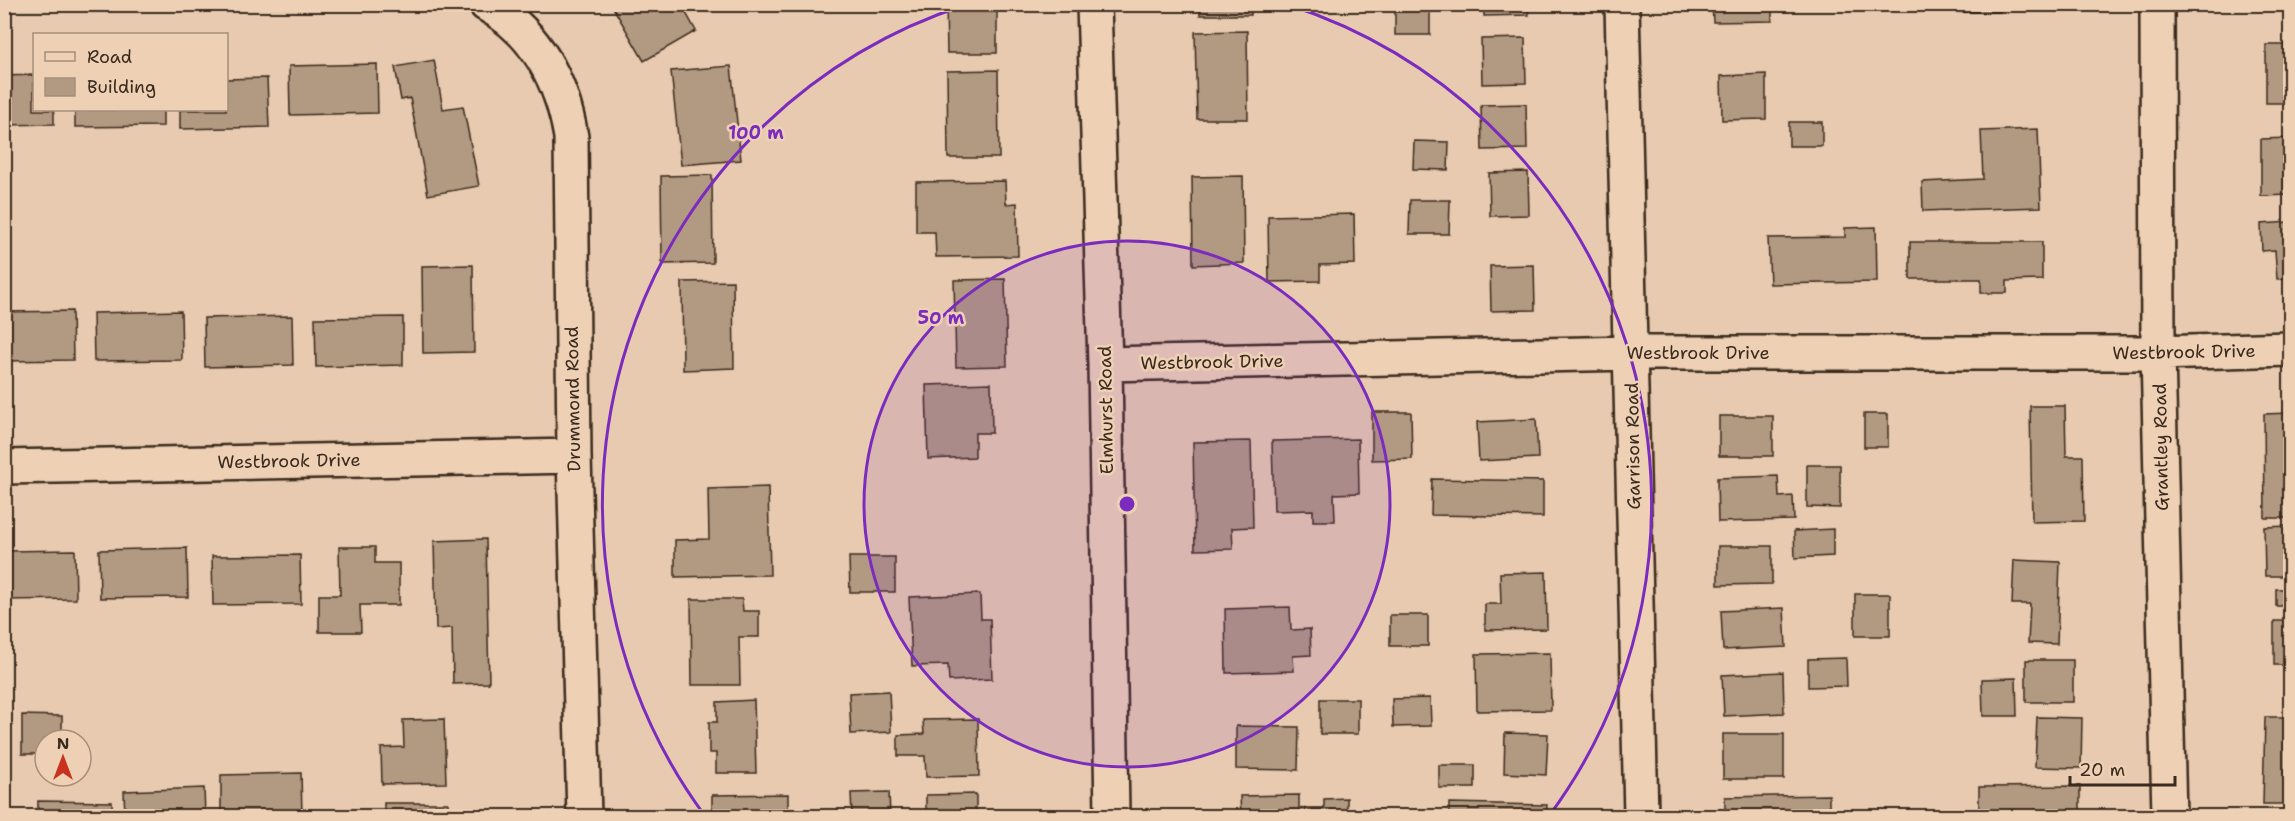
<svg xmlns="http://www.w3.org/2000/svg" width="2295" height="821" font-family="'Shantell Sans',sans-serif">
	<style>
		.building { fill: #b29982; stroke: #3b2a1e; stroke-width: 1.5 }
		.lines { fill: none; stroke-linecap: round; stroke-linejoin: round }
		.minor-casing { stroke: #3b2a1e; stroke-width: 38 }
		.minor { stroke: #eed1b5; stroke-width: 33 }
		.ring { fill: none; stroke: #7b2cbf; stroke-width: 3 }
		.labels { text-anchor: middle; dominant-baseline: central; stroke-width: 5; stroke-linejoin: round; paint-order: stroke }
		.street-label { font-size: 18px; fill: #3b2a1e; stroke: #eed1b5 }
		.centre { fill: #7b2cbf; stroke: #eed1b5; stroke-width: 3 }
		.ring-label { font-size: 18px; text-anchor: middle; font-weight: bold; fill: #7b2cbf; stroke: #eed1b5; stroke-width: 5; stroke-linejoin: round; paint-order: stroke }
	</style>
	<rect width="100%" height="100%" fill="#e7caaf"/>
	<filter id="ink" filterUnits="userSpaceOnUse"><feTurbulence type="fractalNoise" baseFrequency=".0167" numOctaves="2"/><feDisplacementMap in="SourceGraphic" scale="12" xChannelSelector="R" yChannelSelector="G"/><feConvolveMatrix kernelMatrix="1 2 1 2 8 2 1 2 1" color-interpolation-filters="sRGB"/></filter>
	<g filter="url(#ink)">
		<path class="building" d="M611,4h70l15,27 -52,30z
			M946,4h51v49h-50z
			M1200,4h51v11h-51z
			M1395,4h35v31h-35z
			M1484,4h44l1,11 -45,1z
			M1712,4h60v17l-59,1z
			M1961,4h39v8h-39z
			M2289,4l1,99h-24v-58h23z
			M1247,31l1,88h-51l-2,-87z
			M1525,38l1,45 -44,1 -1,-45z
			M434,60l9,49 20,-3 16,80 -51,9 -18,-97 -9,2 -6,-33z
			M377,64l1,49 -88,2 -1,-49z
			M731,66l10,94 -60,5 -10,-94z
			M998,70l1,88h-51l-1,-87z
			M1766,74v45l-44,1 -1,-44z
			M34,75v35h20v14l-50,1v-49z
			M267,78l2,49 -89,2v-19h46v-31z
			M1526,104l1,45 -45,1 -1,-45z
			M75,110h88v16l-88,1z
			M1789,122h33v24h-33z
			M2038,129l3,78 -118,4 -1,-29 61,-3 -2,-48z
			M2290,138v57l-29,1v-57z
			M1414,141l35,1 -1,28 -35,-1z
			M1528,172l1,43 -39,1 -1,-43z
			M712,175l1,88 -51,1 -1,-88z
			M1243,176l1,87 -51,2 -1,-88z
			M1005,181l1,23 11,-1 1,53 -82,1 -1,-25h-19v-50z
			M1410,200h40l-1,34h-40z
			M1354,214l1,50 -35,1v16l-51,1 -1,-66z
			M2290,222v56l-13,1 -2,-29 -13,1 -1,-27z
			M1876,227l1,55 -107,2 -2,-46 77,-1v-9z
			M1910,242h132v38l-35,1v12h-26v-14h-71z
			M473,265l1,87 -51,1 -1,-87z
			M1534,265l1,45 -44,1 -1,-45z
			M1005,279l2,87 -51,1 -2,-87z
			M733,281l1,87 -51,2 -1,-88z
			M72,311l1,49 -69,1v-49z
			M181,311l1,49 -88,1 -1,-48z
			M292,316l1,49 -88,2 -1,-49z
			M403,317v48l-87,2 -1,-49z
			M991,383l1,50h-17v24l-47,2 -2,-74z
			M2030,406h35l1,50h17l1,65 -52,1z
			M1372,412h39l1,47 -40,1z
			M2290,413v105h-25l-1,-104z
			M1864,414h24v33h-24z
			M1719,416h54v40h-54z
			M1536,419l2,39 -59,3 -2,-39z
			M1358,439l1,54 -25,1 1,27h-22v-11l-39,1 -2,-70z
			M1251,441l2,86 -21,1 1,21 -38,1 -2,-108z
			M1807,465h33v43l-33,-1z
			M1778,476l1,21 14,-1 1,24 -76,2 -1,-44z
			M1432,479l111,2v36l-112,-2z
			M768,487l2,88 -95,2v-37l34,-1 -1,-50z
			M2290,526v80h-14v-17h13v-13h-24l-1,-49z
			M1833,529v27l-38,2 -1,-27z
			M486,539l3,144 -36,1 -1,-56 -16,1 -2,-88z
			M1718,546h54v38l-54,1z
			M339,547h36v16h24v42h-39l1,27h-42v-37h21z
			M187,548l1,49 -88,1 -1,-48z
			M75,550l1,49 -72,1v-49z
			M300,555l1,49 -88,1 -1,-49z
			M849,557h46v35h-45z
			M2014,560l46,2 -3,82 -29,-1 2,-39h-18z
			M1546,572l1,57 -62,1v-26h16l-1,-31z
			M980,594l1,25h9l2,60 -43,2 -1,-16 -36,1 -3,-69z
			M1855,594h35v42h-35z
			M691,599h51l1,12h16v26h-20l1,48h-48z
			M1290,607l1,23 19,-1 1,26 -18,1 1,15 -68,2 -1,-64z
			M1784,608l2,39 -63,3 -2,-39z
			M1390,615h38v31h-38z
			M2274,621h16v44h-16z
			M1550,653l1,57 -74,1 -1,-57z
			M1846,658l1,28 -39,1v-28z
			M2026,660h47v42h-47z
			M1783,672l1,41 -60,3 -2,-41z
			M2016,678l1,38h-34l-1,-37z
			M2286,684h4v19h-5z
			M889,691l2,41 -40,2 -2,-41z
			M1430,698l1,28 -38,1 -1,-28z
			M1320,699h38v35h-38z
			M754,700l2,73h-40v-20h-7v-31h8v-20z
			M22,715l40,1v24h-17v14h-23z
			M2037,717l45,1 -1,50 -46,-1z
			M2265,717h25v87h-27z
			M444,719l2,64 -64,1 -1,-36 23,-1 -1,-27z
			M978,719l1,57 -53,1 -1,-21h-27v-21l26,-1 -1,-14z
			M1236,726l63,1 -1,43 -62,-1z
			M1505,733l43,1 -2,41 -42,-2z
			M1723,734h61v45h-61z
			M1439,765h36v23h-36z
			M301,773l1,43h-81v-41z
			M4,780h5l1,36h-6z
			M2080,786v30h-101v-29z
			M204,788l1,28h-80l-1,-25z
			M889,792l1,24h-38l-1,-23z
			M788,794v17h21v5h-97v-21z
			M976,794v22h-72l22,-1v-20z
			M1299,795v13h25v-9l23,-1v18h-106l-1,-20z
			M1829,795v21h-104v-19z
			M38,801l74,1v14h-74z
			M384,803h64v13h-64z
			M1449,803l98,2 -1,11h-97z"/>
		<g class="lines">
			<defs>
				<path id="minor" d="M486,4c51,28 76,79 85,133l3,319 10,360
					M1094,4l11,360 7,452
					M1622,4l19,812
					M2157,4l1,349 11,463
					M1105,364l526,-11h527l132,-4
					M4,467l570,-11"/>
			</defs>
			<use href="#minor" class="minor-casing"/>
			<use href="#minor" class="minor"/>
		</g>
	</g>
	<circle cx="1127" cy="504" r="263" fill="#7b2cbf" fill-opacity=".12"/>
	<g class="ring">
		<circle cx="1127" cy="504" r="263"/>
		<path d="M705 816A525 525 0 0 1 965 5M1289 5A525 525 0 0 1 1549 816"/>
	</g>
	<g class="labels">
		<g class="street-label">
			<text transform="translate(2184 352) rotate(-1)">Westbrook Drive</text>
			<text x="1698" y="353">Westbrook Drive</text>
			<text transform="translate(1212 362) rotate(-1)">Westbrook Drive</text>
			<text transform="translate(573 399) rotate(-91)">Drummond Road</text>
			<text transform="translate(1106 410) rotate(-91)">Elmhurst Road</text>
			<text transform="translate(1633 446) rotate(-91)">Garrison Road</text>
			<text transform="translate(2161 447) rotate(-91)">Grantley Road</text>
			<text transform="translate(289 461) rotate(-1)">Westbrook Drive</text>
		</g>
	</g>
	<circle cx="1127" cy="504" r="9" class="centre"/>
	<g class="ring-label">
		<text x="756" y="139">100 m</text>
		<text x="941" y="324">50 m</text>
	</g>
	<rect width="2295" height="821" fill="none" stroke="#eed1b5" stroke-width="24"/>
	<rect x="12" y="12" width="2271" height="797" fill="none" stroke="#3b2a1e" stroke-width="2" filter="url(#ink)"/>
	<rect x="33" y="33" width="195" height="78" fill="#eed1b5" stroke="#a68e79" stroke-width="1.5"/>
	<rect x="45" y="52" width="30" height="9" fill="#eed1b5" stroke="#a68e79" stroke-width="1.5"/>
	<text x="87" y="63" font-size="18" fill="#3b2a1e">Road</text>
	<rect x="45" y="78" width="30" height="18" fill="#b29982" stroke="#a68e79" stroke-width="1.5"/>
	<text x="87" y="93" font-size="18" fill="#3b2a1e">Building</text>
	<g transform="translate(63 758)"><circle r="28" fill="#eed1b5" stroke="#a68e79" stroke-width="1.5"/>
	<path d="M0-4.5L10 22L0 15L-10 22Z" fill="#c8321e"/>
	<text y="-9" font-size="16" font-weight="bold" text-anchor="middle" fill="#3b2a1e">N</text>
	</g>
	<path d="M2070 776v9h105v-9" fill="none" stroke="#3b2a1e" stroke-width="3"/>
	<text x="2079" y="776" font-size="18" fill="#3b2a1e" stroke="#eed1b5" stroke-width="4.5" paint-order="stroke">20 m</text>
</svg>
